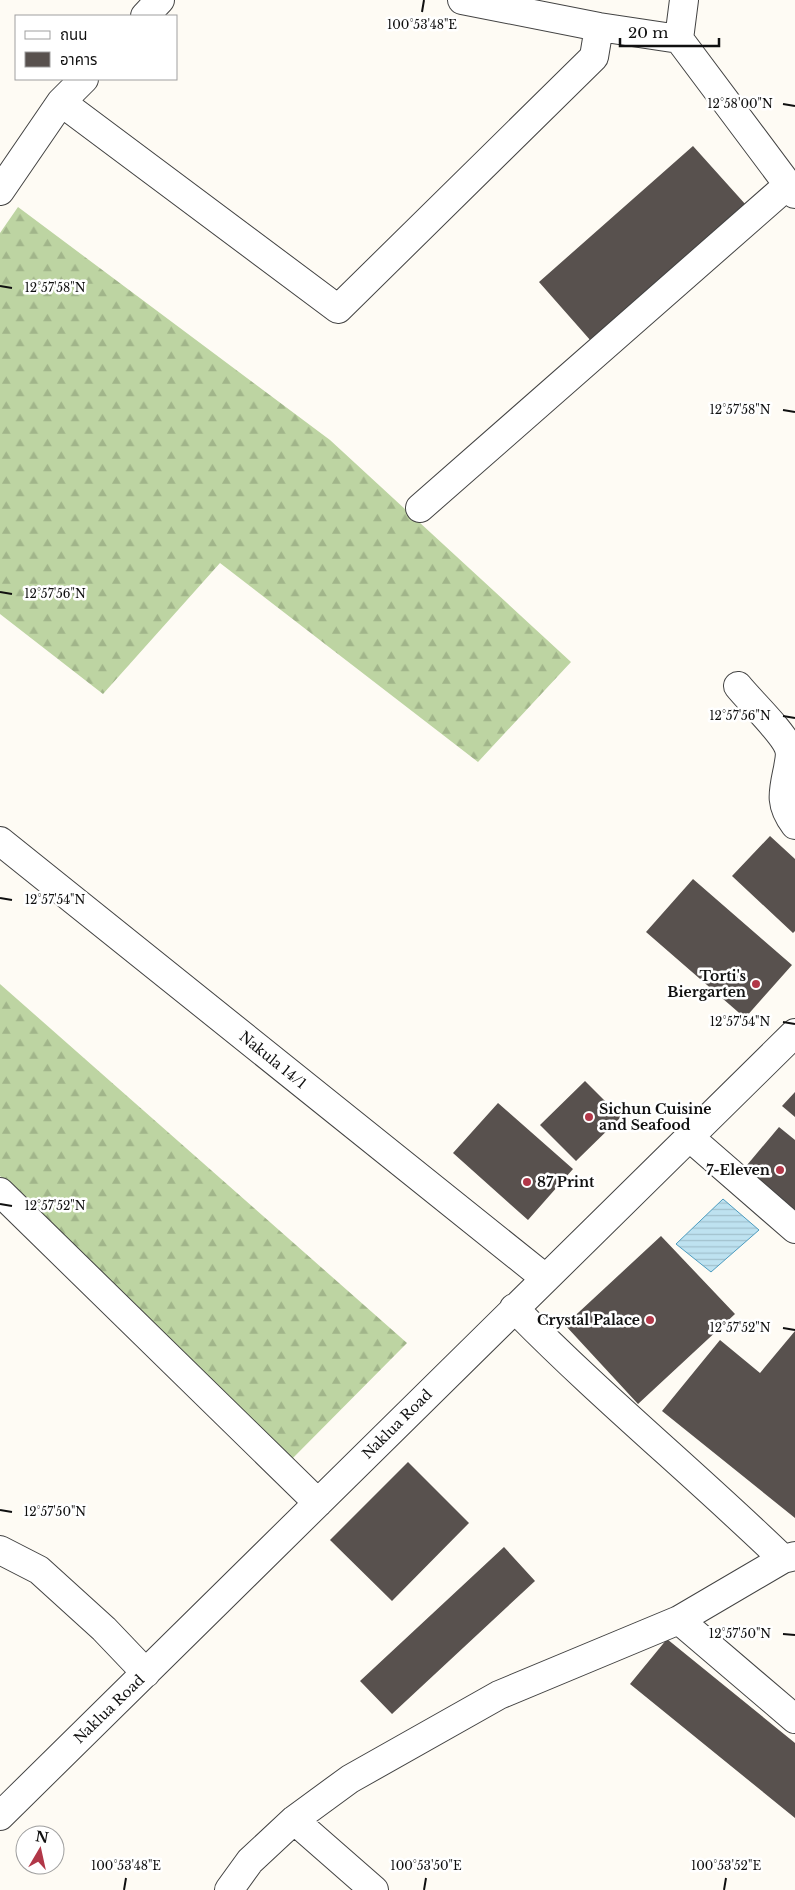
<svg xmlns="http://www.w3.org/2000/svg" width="795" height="1890" font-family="'Libre Baskerville','Noto Sans Thai',serif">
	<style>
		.forest { fill: url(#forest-firs) }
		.water { fill: url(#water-rules); stroke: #4d9cbf }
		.building { fill: #58514e }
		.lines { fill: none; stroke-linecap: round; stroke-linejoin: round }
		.minor-casing { stroke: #434343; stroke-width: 30 }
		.minor { stroke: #fff; stroke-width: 28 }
		.ticks { fill: none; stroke: #101010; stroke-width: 2 }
		.poi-dot { fill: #b13748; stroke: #fff; stroke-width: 2 }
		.labels { text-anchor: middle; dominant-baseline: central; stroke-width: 5; stroke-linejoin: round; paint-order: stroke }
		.poi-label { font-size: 14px; font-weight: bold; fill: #101010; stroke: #fff; text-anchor: end }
		.street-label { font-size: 14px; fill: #101010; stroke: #fff }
		.ticks-label { font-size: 12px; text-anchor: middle; fill: #101010; stroke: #fff; stroke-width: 5; stroke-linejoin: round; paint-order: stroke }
	</style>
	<defs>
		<pattern id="forest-firs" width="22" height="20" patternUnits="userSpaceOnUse" patternTransform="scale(1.25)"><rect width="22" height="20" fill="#bdd4a2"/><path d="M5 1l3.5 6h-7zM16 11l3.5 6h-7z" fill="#a1b58a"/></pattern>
		<pattern id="water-rules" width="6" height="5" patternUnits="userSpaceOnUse" patternTransform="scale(1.25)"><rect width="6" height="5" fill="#bee2f0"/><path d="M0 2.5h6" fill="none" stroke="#a2c1cd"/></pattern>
	</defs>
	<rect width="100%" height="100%" fill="#fefbf4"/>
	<path class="forest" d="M18,207l312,233 241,222 -93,100 -258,-199 -117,131 -103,-80v-381z
		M0,984l407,359 -120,121 -287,-288z"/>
	<path class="water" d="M723,1199l36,31 -48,42 -35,-28z"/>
	<path class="building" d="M693,146l53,59 -155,136 -52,-59z
		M770,836l25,23v72l-2,2 -61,-57z
		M693,879l99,86 -47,53 -99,-86z
		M585,1081l36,36 -45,44 -36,-36z
		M795,1092v25l-13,-11z
		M498,1103l75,66 -45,51 -75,-67z
		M779,1127l16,13v75l-53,-44z
		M661,1236l74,78 -97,90 -73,-79z
		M795,1331v187l-133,-107 58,-71 40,33z
		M408,1462l61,61 -77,78 -62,-61z
		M504,1547l31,34 -143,133 -32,-33z
		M667,1639l128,104v75l-165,-134z"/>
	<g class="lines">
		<defs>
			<path id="minor" d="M462,0l137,27 80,12 116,155
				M145,16l15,-16
				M679,39l5,-39
				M61,102l277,207 256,-252 5,-30
				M0,191l61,-89 23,-23
				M420,508l368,-323
				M738,686c11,14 47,48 51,63 2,6 0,12 -1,19 -5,24 -9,36 7,57
				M0,841l545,437
				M688,1136l107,93
				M0,1192l318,311
				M514,1308c86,88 181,166 269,251
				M0,1550l39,20 65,59 42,44
				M679,1620l116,99
				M0,1816l795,-783
				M294,1820l80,70
				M229,1890l21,-29 44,-41 56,-41 149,-84 180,-75 104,-61 12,-3"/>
		</defs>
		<use href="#minor" class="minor-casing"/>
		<use href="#minor" class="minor"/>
	</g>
	<path class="ticks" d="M422,12l2,-12M783,104l12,2M0,286l12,2M783,410l12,2M0,592l12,2M783,716l12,2M0,898l12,2M783,1022l12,2M0,1204l12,2M783,1328l12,2M0,1510l12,2M783,1634l12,1M124,1890l2,-12M424,1890l2,-12M724,1890l2,-12"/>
	<g class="poi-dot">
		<circle cx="756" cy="984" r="5"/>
		<circle cx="589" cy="1117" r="5"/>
		<circle cx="780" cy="1170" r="5"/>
		<circle cx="527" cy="1182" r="5"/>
		<circle cx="650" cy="1320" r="5"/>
	</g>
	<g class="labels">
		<g class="poi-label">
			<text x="746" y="976">Torti's<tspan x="746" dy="16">Biergarten</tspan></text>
			<text x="599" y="1109" text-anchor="start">Sichun Cuisine<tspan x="599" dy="16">and Seafood</tspan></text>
			<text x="770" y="1170">7-Eleven</text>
			<text x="537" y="1182" text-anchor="start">87 Print</text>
			<text x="640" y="1320">Crystal Palace</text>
		</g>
		<g class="street-label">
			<text transform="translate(273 1060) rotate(39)">Nakula 14/1</text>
			<text transform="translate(397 1424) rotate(-45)">Naklua Road</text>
			<text transform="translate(109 1709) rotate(-44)">Naklua Road</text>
		</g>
	</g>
	<g class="ticks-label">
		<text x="422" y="29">100°53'48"E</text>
		<text x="740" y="108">12°58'00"N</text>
		<text x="55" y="292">12°57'58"N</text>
		<text x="740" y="414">12°57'58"N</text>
		<text x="55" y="598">12°57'56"N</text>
		<text x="740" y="720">12°57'56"N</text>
		<text x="55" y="904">12°57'54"N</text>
		<text x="740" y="1026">12°57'54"N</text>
		<text x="55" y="1210">12°57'52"N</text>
		<text x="740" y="1332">12°57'52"N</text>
		<text x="55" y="1516">12°57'50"N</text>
		<text x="740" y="1638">12°57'50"N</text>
		<text x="126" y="1870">100°53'48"E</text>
		<text x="426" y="1870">100°53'50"E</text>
		<text x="726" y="1870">100°53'52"E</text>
	</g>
	<rect x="15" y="15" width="162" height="65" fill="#ffffff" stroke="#9f9f9f"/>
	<rect x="25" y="31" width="25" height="8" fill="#ffffff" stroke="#9f9f9f"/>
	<text x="60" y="40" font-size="15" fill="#101010">ถนน</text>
	<rect x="25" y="52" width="25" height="15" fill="#58514e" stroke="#9f9f9f"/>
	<text x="60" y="65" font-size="15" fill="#101010">อาคาร</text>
	<g transform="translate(40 1850) rotate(9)"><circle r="24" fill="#ffffff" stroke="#9f9f9f"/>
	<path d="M0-4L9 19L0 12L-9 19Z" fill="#b13748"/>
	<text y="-8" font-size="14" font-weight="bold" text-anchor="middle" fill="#101010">N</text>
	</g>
	<path d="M620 38v8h99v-8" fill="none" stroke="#101010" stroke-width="2.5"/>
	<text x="628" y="38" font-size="15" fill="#101010" stroke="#ffffff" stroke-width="4" paint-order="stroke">20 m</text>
</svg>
